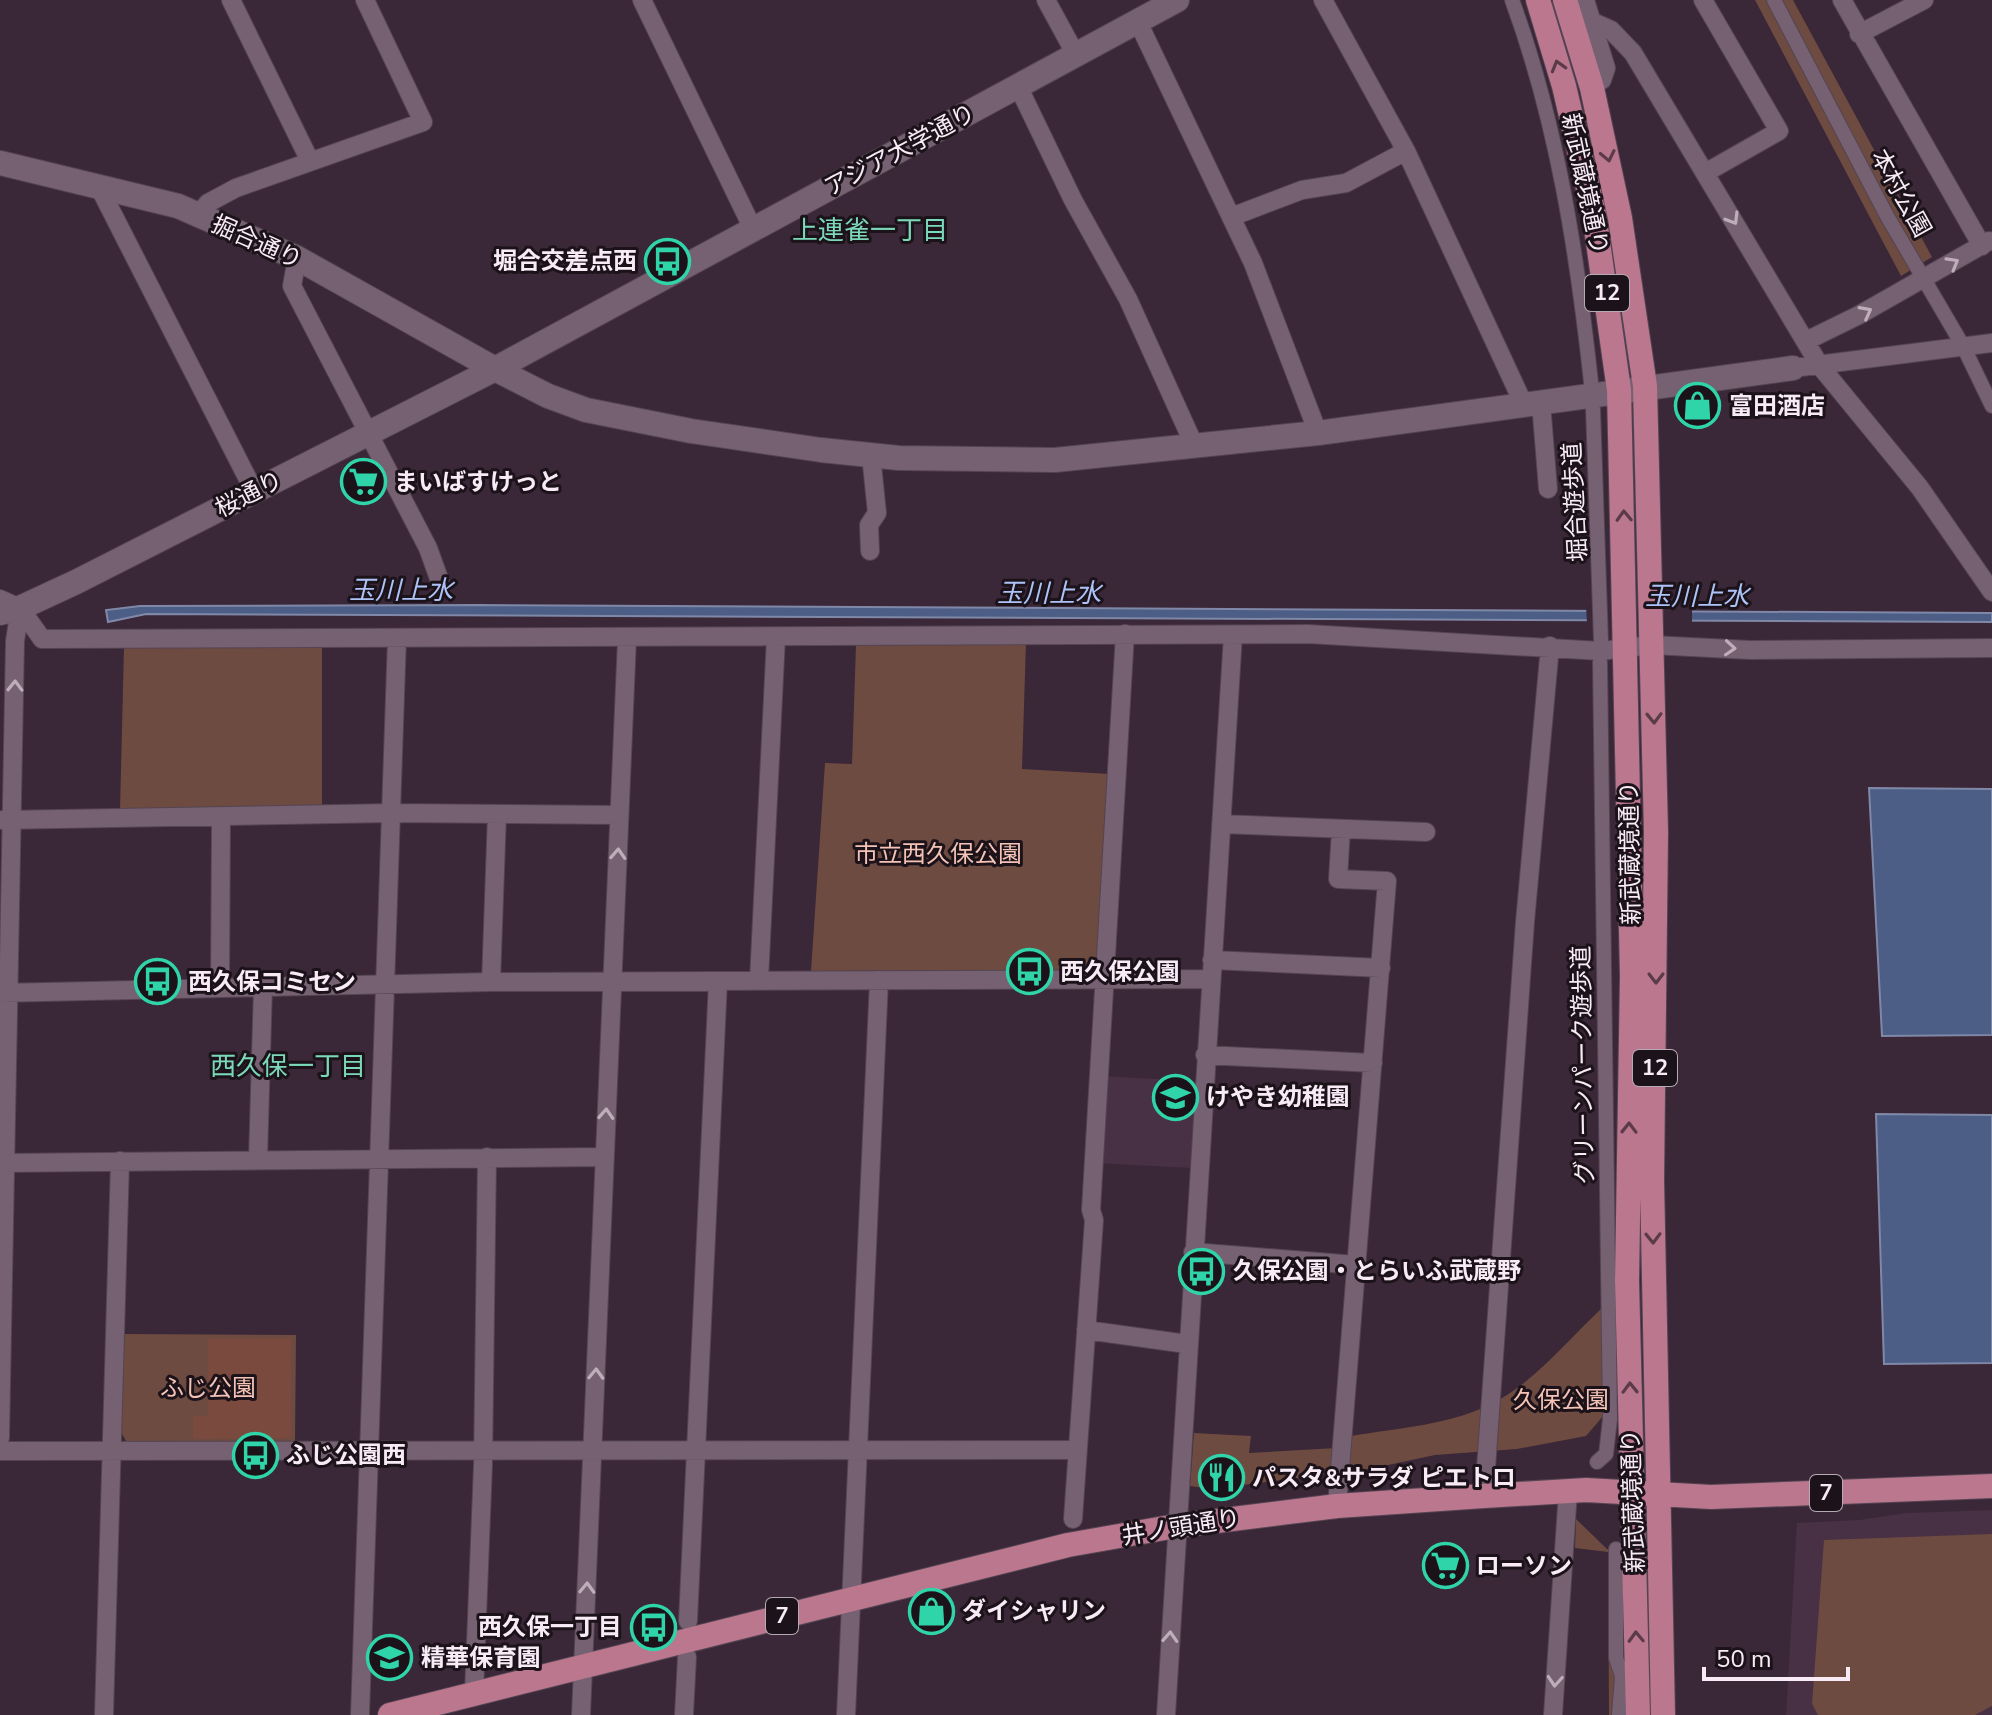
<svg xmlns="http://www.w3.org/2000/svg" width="1992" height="1715" font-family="'Nunito Sans','Noto Sans JP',sans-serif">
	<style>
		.built { fill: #483045 }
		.green { fill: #6e4b41 }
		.forest { fill: #794a3d }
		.water { fill: #4d5e86; stroke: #8088a8; stroke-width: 2 }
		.pier { fill: #3a2737 }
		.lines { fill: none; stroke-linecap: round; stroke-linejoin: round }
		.pedestrian-casing { stroke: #544452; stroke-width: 16 }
		.minor-casing { stroke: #544452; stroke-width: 20 }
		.tertiary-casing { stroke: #544452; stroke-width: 26 }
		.primary-casing { stroke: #544452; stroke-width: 26 }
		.pedestrian { stroke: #766173; stroke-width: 14 }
		.minor { stroke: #766173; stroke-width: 18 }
		.tertiary { stroke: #766173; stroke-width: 24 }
		.primary { stroke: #ba778e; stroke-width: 24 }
		.oneway { stroke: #5b3b48 }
		.oneway2 { stroke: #beadbb }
		.labels { text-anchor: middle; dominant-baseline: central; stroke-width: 6; stroke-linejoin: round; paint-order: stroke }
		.shield { fill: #1c131a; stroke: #b6aab4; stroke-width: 2 }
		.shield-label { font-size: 22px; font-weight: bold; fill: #f8ebf6 }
		.street-label { font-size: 24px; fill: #f8ebf6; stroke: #1c131a }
		.poi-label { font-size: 24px; font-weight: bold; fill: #f8ebf6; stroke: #1c131a; text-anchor: start }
		.park-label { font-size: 24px; fill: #f4c3b6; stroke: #1c131a }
		.neighbourhood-label { font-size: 26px; fill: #7bd8b9; stroke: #1c131a }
		.water-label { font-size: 26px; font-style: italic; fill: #adc3f8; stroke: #1c131a }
	</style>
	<rect width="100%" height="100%" fill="#3a2737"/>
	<path class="built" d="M1101,1076l95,5 -5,87 -95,-5z
		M1992,1510v205h-206l11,-192 62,-3 48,-7z"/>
	<path class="green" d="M1755,0h38l139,257 -31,19z
		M926,641l100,1 -4,127 88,5 -12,193 -6,3 -281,1 14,-208 27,1 4,-119z
		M124,647h198v160l-202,3z
		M1602,1308l3,106 -19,22 -69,13 -82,6 -61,13 -162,21 -22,-3 4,-53 57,3 -2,17 88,-5 14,-12c47,-8 101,-11 144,-34 40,-21 74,-63 107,-94z
		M123,1334l173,1 -1,107 -169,-1 -5,-9z
		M1576,1519l31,30 6,1 6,127 -3,38h-7l-1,-163 -33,-4z
		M1992,1534v172l-17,9h-157l-6,-11 12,-164z"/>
	<path class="forest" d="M291,1338v100l-98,1v-23h15v-77z"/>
	<path class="water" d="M478,605l1514,8v9l-1846,-8 -38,8 -2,-12 34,-4z
		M1869,788l123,1v246l-110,1z
		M1876,1114l116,1v248l-108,1z"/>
	<path class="pier" d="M1586,606h106v17h-105z"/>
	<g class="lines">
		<defs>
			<path id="pedestrian" d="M1512,0c45,123 65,253 79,382
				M1774,0l113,216 76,130 29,60
				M1593,409l8,232
				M1597,1462l9,-8 4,-35 -10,-757
				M1616,1549v109l6,18 -3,39"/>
			<path id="minor" d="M231,0l79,161
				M642,0l111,229
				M1046,0l30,55
				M1323,0l83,151 118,254
				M1585,0l21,68 -4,12 -11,5
				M1703,0l76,131 -74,42
				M1842,0l140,246
				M1138,22l115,241 65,170
				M1593,22l18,8 22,23 187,313 100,122 72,104
				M1859,34l65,-34
				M1018,86l55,114 55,99 67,148
				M99,187l155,304
				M197,216l11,-13 28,-15 187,-66 -58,-122
				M1231,217l71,-27 44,-7 60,-32
				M297,258l-5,28 136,262 14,39
				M1806,341l53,-26 130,-74
				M1793,368l199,-25
				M1541,403l7,86
				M870,551l-1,-26 8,-12 -6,-58
				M0,599l20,9 22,31 1266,-5 293,17 51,-6 98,5 242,-2
				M2,820l390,-7 227,2
				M1221,824l205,8
				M1212,960l169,8
				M759,980l17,-343
				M491,982l6,-168
				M220,987l1,-168
				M0,993l491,-11 719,-3
				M1205,1055l168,8
				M258,1159l5,-172
				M0,1163l604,-6
				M1193,1252l163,13
				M1086,1330l101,14
				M0,1438l15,-797 5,-33
				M0,1451l1077,-1
				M1484,1496l41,-574 25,-276
				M1337,1506l50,-625 -49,-2 3,-50
				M1073,1519l21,-299 -3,-10 34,-576
				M688,1621l30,-640
				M474,1693l9,-228 4,-308
				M104,1715l16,-554
				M360,1715l37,-1077
				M581,1715l46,-1076
				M684,1715l3,-58
				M846,1715l33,-735
				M1166,1715l67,-1080
				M1553,1715l15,-224"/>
			<path id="tertiary" d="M0,163l178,43 119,52 198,111 53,27 38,14 105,21 130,19 78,8 156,2 263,-27 475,-65
				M0,613l20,-5 56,-26 419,-213 682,-369"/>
			<path id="primary" d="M1538,0l26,86 30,128 25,176 13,586 -5,305 11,434
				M1565,0l27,88 28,130 25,168 11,446 -4,348 11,535
				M390,1715l678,-170 108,-19 161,-20 147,-10 102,-6 125,7 281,-11"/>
		</defs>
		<use href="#pedestrian" class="pedestrian-casing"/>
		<use href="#minor" class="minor-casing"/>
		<use href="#tertiary" class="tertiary-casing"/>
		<use href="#primary" class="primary-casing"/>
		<use href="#pedestrian" class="pedestrian"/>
		<use href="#minor" class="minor"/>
		<use href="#tertiary" class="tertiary"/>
		<use href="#primary" class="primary"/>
	</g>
	<defs><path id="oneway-chevron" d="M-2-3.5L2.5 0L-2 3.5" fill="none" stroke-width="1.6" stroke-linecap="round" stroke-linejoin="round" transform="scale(2)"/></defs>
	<g class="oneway">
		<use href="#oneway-chevron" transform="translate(1558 66) rotate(-106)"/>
		<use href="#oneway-chevron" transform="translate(1608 156) rotate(78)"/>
		<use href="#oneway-chevron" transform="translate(1624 516) rotate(-92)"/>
		<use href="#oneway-chevron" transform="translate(1654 718) rotate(89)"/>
		<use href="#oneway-chevron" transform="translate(1656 978) rotate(90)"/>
		<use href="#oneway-chevron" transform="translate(1629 1128) rotate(-89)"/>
		<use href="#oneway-chevron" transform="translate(1653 1238) rotate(89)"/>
		<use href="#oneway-chevron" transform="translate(1630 1388) rotate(-91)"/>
		<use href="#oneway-chevron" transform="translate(1636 1637) rotate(-92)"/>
	</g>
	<g class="oneway2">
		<use href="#oneway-chevron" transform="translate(1733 219) rotate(59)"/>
		<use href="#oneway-chevron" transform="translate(1953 263) rotate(-30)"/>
		<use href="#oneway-chevron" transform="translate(1866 312) rotate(-28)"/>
		<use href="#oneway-chevron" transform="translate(1730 648) rotate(4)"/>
		<use href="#oneway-chevron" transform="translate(15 686) rotate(-89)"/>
		<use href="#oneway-chevron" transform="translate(618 854) rotate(-87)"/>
		<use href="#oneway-chevron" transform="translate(606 1114) rotate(-87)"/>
		<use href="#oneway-chevron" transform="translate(596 1374) rotate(-88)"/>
		<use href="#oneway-chevron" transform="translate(587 1588) rotate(-88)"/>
		<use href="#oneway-chevron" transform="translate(1170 1637) rotate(-87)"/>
		<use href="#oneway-chevron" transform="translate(1555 1681) rotate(94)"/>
	</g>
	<defs>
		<symbol id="bus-ring" viewBox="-11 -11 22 22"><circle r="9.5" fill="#1c131a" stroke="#30d4a9" stroke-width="1.5"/><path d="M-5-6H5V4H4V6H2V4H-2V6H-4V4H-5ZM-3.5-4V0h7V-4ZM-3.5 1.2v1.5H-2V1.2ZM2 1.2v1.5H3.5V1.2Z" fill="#30d4a9"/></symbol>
		<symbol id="shop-ring" viewBox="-11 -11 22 22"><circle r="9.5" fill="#1c131a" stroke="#30d4a9" stroke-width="1.5"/><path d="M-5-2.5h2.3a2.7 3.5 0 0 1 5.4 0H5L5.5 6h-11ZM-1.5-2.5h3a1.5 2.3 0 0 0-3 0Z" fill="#30d4a9"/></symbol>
		<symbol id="supermarket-ring" viewBox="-11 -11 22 22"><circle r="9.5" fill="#1c131a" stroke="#30d4a9" stroke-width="1.5"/><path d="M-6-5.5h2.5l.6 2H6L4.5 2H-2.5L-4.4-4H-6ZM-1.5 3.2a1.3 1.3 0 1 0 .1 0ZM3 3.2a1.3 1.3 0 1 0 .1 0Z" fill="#30d4a9"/></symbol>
		<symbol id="school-ring" viewBox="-11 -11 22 22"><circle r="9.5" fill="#1c131a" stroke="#30d4a9" stroke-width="1.5"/><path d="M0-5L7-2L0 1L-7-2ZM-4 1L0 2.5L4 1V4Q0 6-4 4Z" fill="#30d4a9"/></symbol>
		<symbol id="restaurant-ring" viewBox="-11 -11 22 22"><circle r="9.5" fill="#1c131a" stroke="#30d4a9" stroke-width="1.5"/><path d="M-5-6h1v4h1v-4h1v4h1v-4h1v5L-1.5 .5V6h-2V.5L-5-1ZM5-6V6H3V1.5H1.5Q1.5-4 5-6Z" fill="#30d4a9"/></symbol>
	</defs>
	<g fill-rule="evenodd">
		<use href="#bus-ring" x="642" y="236" width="51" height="51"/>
		<use href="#shop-ring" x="1672" y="380" width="51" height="51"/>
		<use href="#supermarket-ring" x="338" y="456" width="51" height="51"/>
		<use href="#bus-ring" x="1004" y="946" width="51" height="51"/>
		<use href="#bus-ring" x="132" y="956" width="51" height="51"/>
		<use href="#school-ring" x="1150" y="1072" width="51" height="51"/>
		<use href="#bus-ring" x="1176" y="1246" width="51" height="51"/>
		<use href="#bus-ring" x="230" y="1430" width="51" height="51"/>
		<use href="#restaurant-ring" x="1196" y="1452" width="51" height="51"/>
		<use href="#supermarket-ring" x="1420" y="1540" width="51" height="51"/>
		<use href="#shop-ring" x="906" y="1586" width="51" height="51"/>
		<use href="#bus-ring" x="628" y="1602" width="51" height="51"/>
		<use href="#school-ring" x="364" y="1632" width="51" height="51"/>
	</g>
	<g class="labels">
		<g class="shield">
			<rect x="1585" y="275" width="44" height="36" rx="6"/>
			<rect x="1633" y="1050" width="44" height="36" rx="6"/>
			<rect x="1810" y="1475" width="32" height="36" rx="6"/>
			<rect x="766" y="1598" width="32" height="36" rx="6"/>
		</g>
		<g class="shield-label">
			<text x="1607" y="293">12</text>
			<text x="1655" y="1068">12</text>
			<text x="1826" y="1493">7</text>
			<text x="782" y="1616">7</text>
		</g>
		<g class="street-label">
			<text transform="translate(900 150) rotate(-28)">アジア大学通り</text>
			<text transform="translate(1585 184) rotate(78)">新武蔵境通り</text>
			<text transform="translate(1901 193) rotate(61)">本村公園</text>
			<text transform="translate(257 242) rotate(24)">掘合通り</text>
			<text transform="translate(249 494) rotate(-27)">桜通り</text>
			<text transform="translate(1575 502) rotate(-93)">堀合遊歩道</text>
			<text transform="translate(1630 853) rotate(-91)">新武蔵境通り</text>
			<text transform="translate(1583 1065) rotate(-91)">グリーンパーク遊歩道</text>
			<text transform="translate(1633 1501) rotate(-92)">新武蔵境通り</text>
			<text transform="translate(1181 1527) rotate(-9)">井ノ頭通り</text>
		</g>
		<g class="poi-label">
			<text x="637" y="261" text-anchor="end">堀合交差点西</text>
			<text x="1729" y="406">富田酒店</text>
			<text x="394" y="482">まいばすけっと</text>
			<text x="1060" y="972">西久保公園</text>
			<text x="188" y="982">西久保コミセン</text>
			<text x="1206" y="1097">けやき幼稚園</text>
			<text x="1233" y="1271">久保公園・とらいふ武蔵野</text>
			<text x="286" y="1455">ふじ公園西</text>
			<text x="1252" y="1478">パスタ&amp;サラダ ピエトロ</text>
			<text x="1476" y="1566">ローソン</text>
			<text x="962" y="1611">ダイシャリン</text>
			<text x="622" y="1627" text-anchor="end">西久保一丁目</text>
			<text x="421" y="1658">精華保育園</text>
		</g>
		<g class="park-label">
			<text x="938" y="854">市立西久保公園</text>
			<text x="208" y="1388">ふじ公園</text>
			<text x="1561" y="1400">久保公園</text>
		</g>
		<g class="neighbourhood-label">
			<text x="870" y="230">上連雀一丁目</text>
			<text x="288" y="1066">西久保一丁目</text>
		</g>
		<g class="water-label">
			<text x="401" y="590">玉川上水</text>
			<text x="1049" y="593">玉川上水</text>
			<text x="1697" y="596">玉川上水</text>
		</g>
	</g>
	<path d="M1704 1667v12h144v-12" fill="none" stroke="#f8ebf6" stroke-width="4"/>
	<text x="1716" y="1667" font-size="24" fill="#f8ebf6" stroke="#1c131a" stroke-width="6" paint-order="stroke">50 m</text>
</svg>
